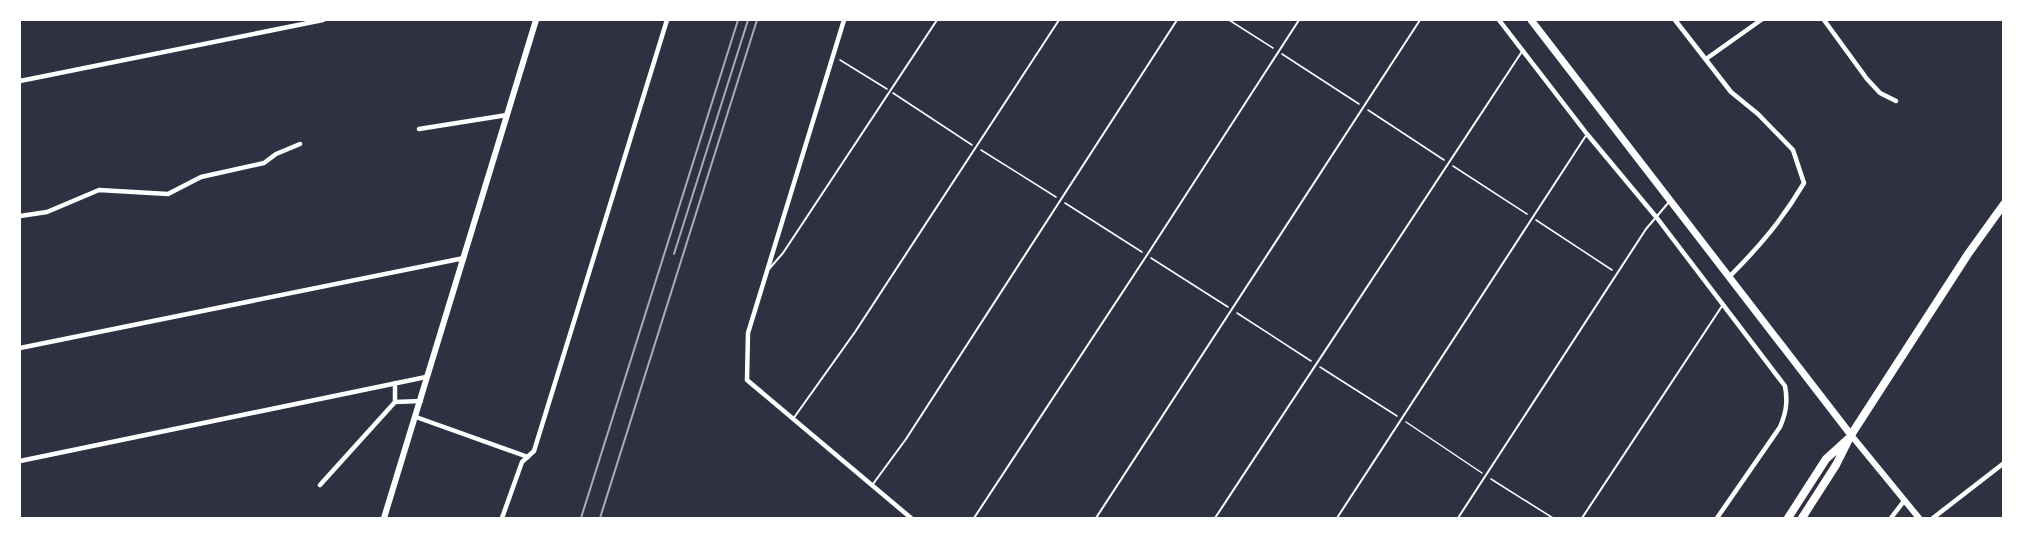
<svg xmlns="http://www.w3.org/2000/svg" width="2023" height="538" font-family="Bitter,serif">
	<style>
		.lines { fill: none; stroke-linecap: round; stroke-linejoin: round }
		.path { stroke: #fff; stroke-width: 1.5 }
		.service { stroke: #fff; stroke-width: 2 }
		.minor { stroke: #fff; stroke-width: 4.5 }
		.tertiary { stroke: #fff; stroke-width: 6 }
		.secondary { stroke: #fff; stroke-width: 7 }
		.primary { stroke: #fff; stroke-width: 8 }
		.rail { stroke: #abadb3; stroke-width: 2 }
	</style>
	<rect width="100%" height="100%" fill="#2d3142"/>
	<g class="lines">
		<path class="path" d="M1229,20l44,28
			M1282,54l77,50
			M840,60l47,29
			M893,93l79,52
			M1368,110l76,50
			M981,150l75,47
			M1453,166l74,48
			M1065,203l77,49
			M1536,220l76,50
			M1151,258l77,49
			M1237,313l74,48
			M1320,367l77,49
			M1406,422l76,51
			M1491,479l62,39"/>
		<path class="service" d="M769,269l14,-16 154,-233
			M793,419l62,-87 204,-312
			M873,484l33,-45 271,-419
			M974,518l173,-263 152,-235
			M1096,518l324,-498
			M1215,518l308,-468
			M1337,518l250,-384
			M1458,518l188,-289 23,-27
			M1582,518l140,-212"/>
		<path class="minor" d="M844,20l-96,313 -1,47 164,138
			M1499,20l88,114 70,84 128,168c3,16 1,27 -5,41l-63,91
			M1675,20l56,72 27,22 35,36 11,33c-22,37 -44,63 -74,93
			M1824,20l43,59 13,14 16,8
			M1706,59l55,-39
			M20,81l303,-61
			M419,129l88,-14
			M20,216l27,-4 52,-22 69,4 33,-17 63,-14 12,-9 24,-10
			M20,348l444,-90
			M395,402v-19
			M416,417l112,40
			M20,461l406,-84
			M320,485l75,-83 26,-1
			M502,518l20,-56 12,-11 133,-431
			M1891,518l13,-17
			M1933,518l71,-55"/>
		<path class="tertiary" d="M1851,435l68,83
			M384,518l152,-498"/>
		<path class="secondary" d="M1531,20l320,415"/>
		<path class="primary" d="M1788,518l38,-59 22,-20
			M1802,518l34,-53 15,-30 117,-181 36,-50"/>
		<path class="rail" d="M674,254l74,-234
			M581,518l157,-498
			M600,518l157,-498"/>
	</g>
	<rect width="2023" height="538" fill="none" stroke="#ffffff" stroke-width="42"/>
</svg>
